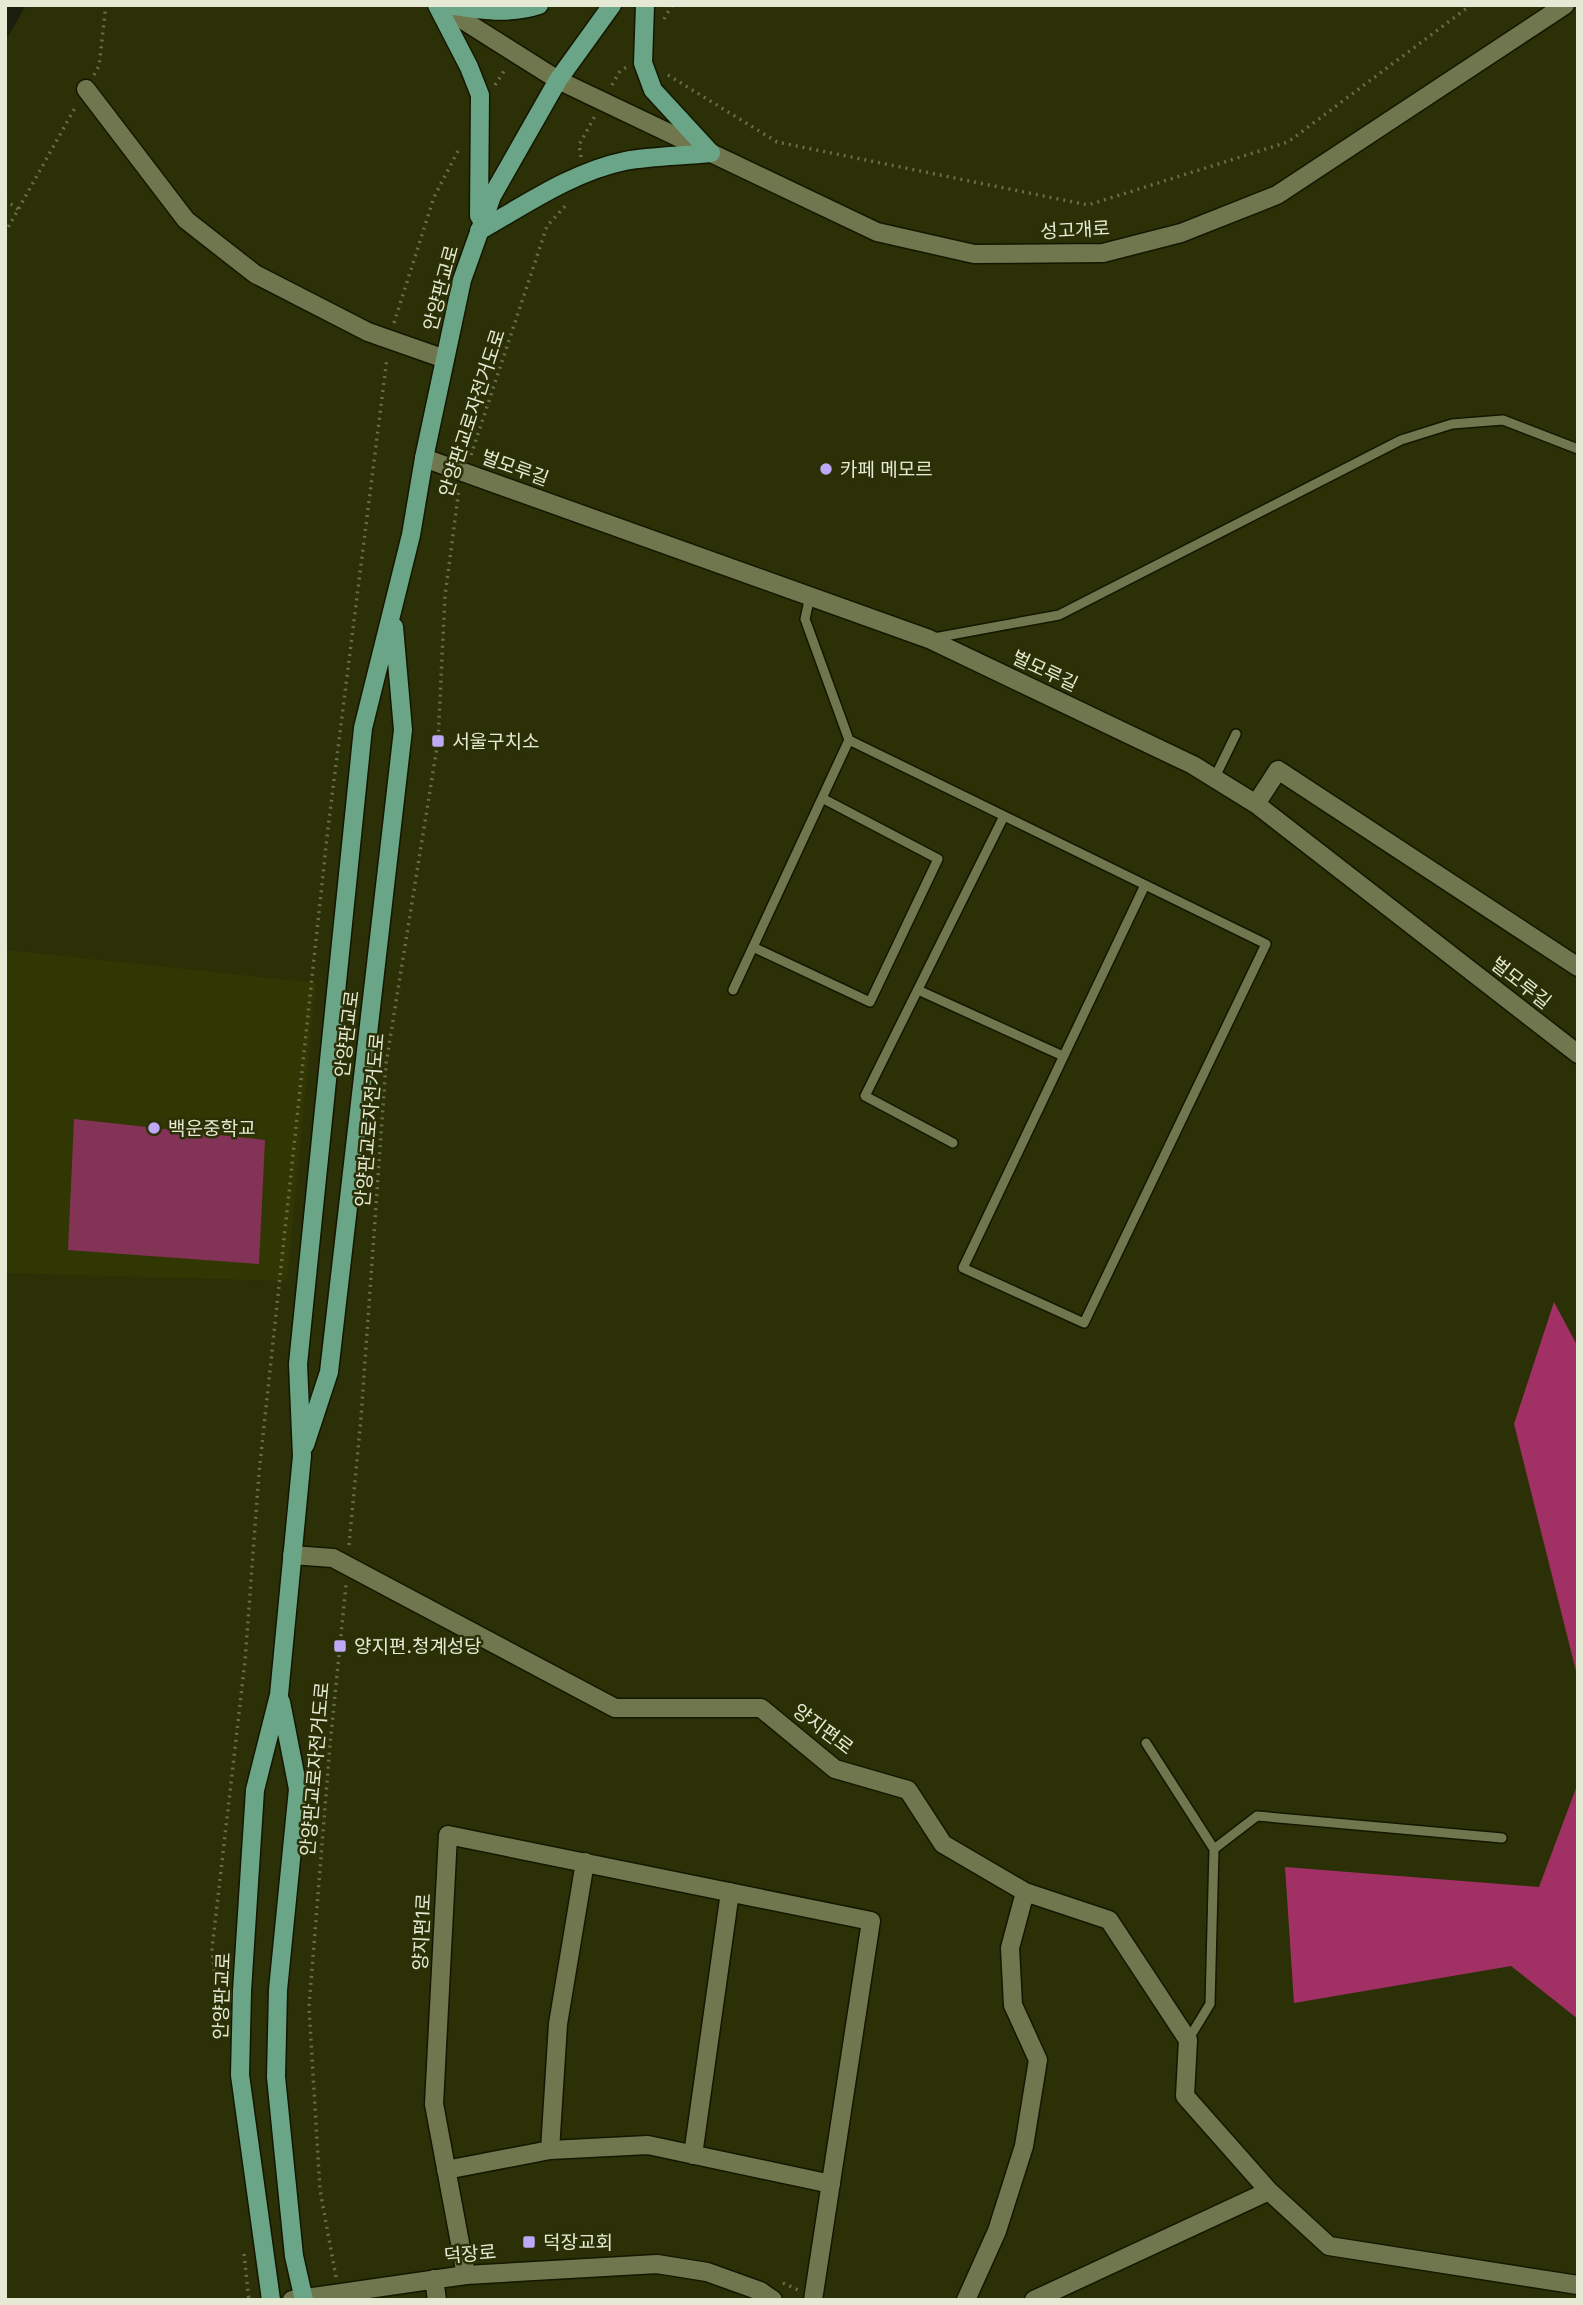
<svg xmlns="http://www.w3.org/2000/svg" width="1583" height="2305" font-family="Inter,'Noto Sans KR',sans-serif">
	<style>
		.built { fill: #313702 }
		.green { fill: #833355 }
		.forest { fill: #a13164 }
		.water { fill: #1b1e0d }
		.lines { fill: none; stroke-linecap: round; stroke-linejoin: round }
		.service-casing { stroke: #141700; stroke-width: 12 }
		.minor-casing { stroke: #141700; stroke-width: 21 }
		.tertiary-casing { stroke: #141700; stroke-width: 21 }
		.primary-casing { stroke: #141700; stroke-width: 21 }
		.path { stroke: #686d4a; stroke-width: 3.5; stroke-dasharray: 2 5; stroke-linecap: butt }
		.service { stroke: #70774e; stroke-width: 9 }
		.minor { stroke: #70774e; stroke-width: 18 }
		.tertiary { stroke: #70774e; stroke-width: 18 }
		.primary { stroke: #6ba587; stroke-width: 18 }
		.poi-dot { fill: #bda9f5; stroke: #2b3006; stroke-width: 2.5 }
		.labels { text-anchor: middle; dominant-baseline: central; stroke-width: 5; stroke-linejoin: round; paint-order: stroke }
		.street-label { font-size: 19px; fill: #e6ead4; stroke: #2b3006 }
		.poi-label { font-size: 19px; fill: #e6ead4; stroke: #2b3006; text-anchor: start }
	</style>
	<rect width="100%" height="100%" fill="#2b3006"/>
	<path class="built" d="M6,950l310,33 -29,298 -282,-8z"/>
	<path class="green" d="M74,1119l191,21 -6,124 -191,-14z"/>
	<path class="forest" d="M1554,1302l24,45v332l-64,-255z
		M1578,1783v236l-67,-53 -217,37 -9,-136 254,20z"/>
	<path class="water" d="M5,5h21l-21,37z"/>
	<g class="lines">
		<defs>
			<path id="service" d="M934,638l125,-23 342,-175 51,-16 51,-4 75,29
				M849,740l417,204 -182,379 -121,-55 182,-383
				M1214,779l22,-45
				M753,947l117,55 68,-143 -116,-61
				M733,990l116,-250 -44,-121 5,-23
				M918,990l145,66
				M953,1143l-88,-47 139,-280
				M1146,1743l68,106 -4,155 -22,36
				M1214,1849l43,-33 245,22"/>
			<path id="minor" d="M86,89l100,131 69,54 113,58 77,27
				M424,458l505,181 264,126 63,39 322,250
				M1256,804l22,-34 300,197
				M292,1555l41,3 282,150h146l74,61 73,21 35,54 82,48 -15,56 3,57 25,55 -14,86 -27,85 -31,69
				M1025,1892l84,28 79,120 -3,56 84,95
				M550,2150l8,-126 27,-162
				M693,2155l37,-263
				M446,2170l104,-20 98,-5 183,39
				M466,2275l-32,-171 14,-269 423,86 -58,379
				M434,2279l3,21
				M1034,2300l235,-109 60,55 249,39"/>
			<path id="tertiary" d="M439,5l119,75 319,152 97,22 129,-1 78,-20 96,-38 288,-190
				M292,2300l174,-25 191,-11 50,8 53,19 13,9"/>
			<path id="primary" d="M437,5l32,62 11,28 -1,121
				M448,5c31,5 61,10 91,0
				M645,5l-2,58 10,27 58,63
				M479,231c46,-26 93,-59 146,-70 27,-5 57,-5 86,-8
				M305,1445l24,-73 74,-642 -9,-103
				M281,1702l17,87 -20,201 -2,87 18,179 10,44
				M271,2300l-31,-225 2,-84 13,-201 24,-95 23,-239 -4,-92 65,-636 48,-193 13,-77 38,-178 30,-84 66,-116 54,-75"/>
		</defs>
		<use href="#service" class="service-casing"/>
		<use href="#minor" class="minor-casing"/>
		<use href="#tertiary" class="tertiary-casing"/>
		<use href="#primary" class="primary-casing"/>
		<path class="path" d="M664,19l8,-14
			M94,75l5,-9 7,-61
			M668,75l109,67 311,63 200,-63 183,-137
			M495,85l11,-17
			M612,85l8,-14 7,-4
			M581,157l-2,-12 16,-29
			M5,200l13,9
			M5,233l71,-127
			M394,323l40,-126 26,-50
			M471,455l76,-229 21,-23
			M349,1545l12,-127 25,-354 52,-323 7,-145 14,-107
			M221,2034l-9,-85 33,-288 14,-188 69,-645 59,-470
			M244,2254l5,46
			M336,2277l-16,-87 -11,-183 21,-262 16,-160
			M783,2283l15,7"/>
		<use href="#service" class="service"/>
		<use href="#minor" class="minor"/>
		<use href="#tertiary" class="tertiary"/>
		<use href="#primary" class="primary"/>
	</g>
	<g class="poi-dot">
		<circle cx="826" cy="469" r="7"/>
		<rect x="431" y="734" width="14" height="14" rx="3.5"/>
		<circle cx="154" cy="1128" r="7"/>
		<rect x="333" y="1639" width="14" height="14" rx="3.5"/>
		<rect x="522" y="2235" width="14" height="14" rx="3.5"/>
	</g>
	<g class="labels">
		<g class="street-label">
			<text transform="translate(1075 230) rotate(-3)">성고개로</text>
			<text transform="translate(441 288) rotate(-75)">안양판교로</text>
			<text transform="translate(472 413) rotate(-72)">안양판교로자전거도로</text>
			<text transform="translate(515 468) rotate(20)">벌모루길</text>
			<text transform="translate(1045 671) rotate(25)">벌모루길</text>
			<text transform="translate(1521 983) rotate(38)">벌모루길</text>
			<text transform="translate(347 1034) rotate(-83)">안양판교로</text>
			<text transform="translate(370 1120) rotate(-85)">안양판교로자전거도로</text>
			<text transform="translate(823 1729) rotate(37)">양지편로</text>
			<text transform="translate(315 1769) rotate(-85)">안양판교로자전거도로</text>
			<text transform="translate(422 1932) rotate(-87)">양지편1로</text>
			<text transform="translate(222 1996) rotate(-88)">안양판교로</text>
			<text transform="translate(470 2254) rotate(-5)">덕장로</text>
		</g>
		<g class="poi-label">
			<text x="840" y="469">카페 메모르</text>
			<text x="452" y="741">서울구치소</text>
			<text x="168" y="1128">백운중학교</text>
			<text x="354" y="1646">양지편.청계성당</text>
			<text x="543" y="2242">덕장교회</text>
		</g>
	</g>
	<rect width="1583" height="2305" fill="none" stroke="#e6ead4" stroke-width="14"/>
</svg>
